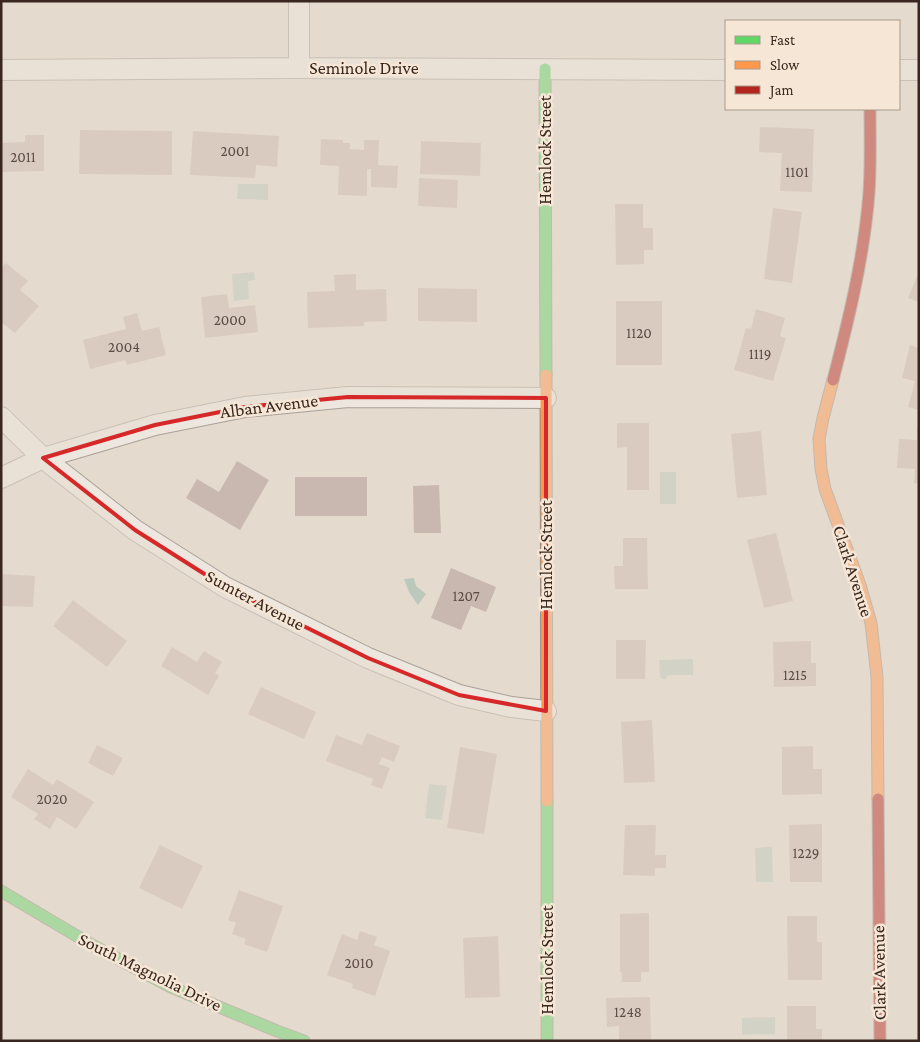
<svg xmlns="http://www.w3.org/2000/svg" width="920" height="1042" font-family="'Crimson Pro',serif">
	<style>
		.water { fill: #bac9bc }
		.building { fill: #c9b8af }
		.lines { fill: none; stroke-linecap: round; stroke-linejoin: round }
		.street-casing { stroke: #aaa097; stroke-width: 22 }
		.fast-casing { stroke: #9a8f87; stroke-width: 13 }
		.slow-casing { stroke: #9a8f87; stroke-width: 13 }
		.jam-casing { stroke: #9a8f87; stroke-width: 13 }
		.street { stroke: #ede7e0; stroke-width: 20 }
		.fast { stroke: #63d668; stroke-width: 11 }
		.slow { stroke: #ff974d; stroke-width: 11 }
		.jam { stroke: #b3261e; stroke-width: 11 }
		.marked { fill: none; stroke: #d62828; stroke-width: 4; stroke-linejoin: round }
		.labels { text-anchor: middle; dominant-baseline: central; stroke-width: 5; stroke-linejoin: round; paint-order: stroke }
		.number-label { font-size: 15px; fill: #5d4b43 }
		.street-label { font-size: 18px; fill: #39271f; stroke: #f6e6d5 }
	</style>
	<rect width="100%" height="100%" fill="#e5dace"/>
	<path class="water" d="M238,184h30v16l-31,-1z
		M254,272l1,8 -7,1 1,18 -15,2 -2,-27z
		M660,472h16v32h-16z
		M414,578l2,8 10,8 -8,11 -9,-13 -5,-13z
		M693,659v16h-25l-2,4h-4l-2,-3 -1,-16z
		M429,784l18,2 -5,34 -17,-2z
		M772,847l1,35h-17l-1,-34z
		M775,1017v17l-33,1v-17z"/>
	<path class="building" d="M760,127l54,2 -2,63 -32,-1 2,-38 -23,-1z
		M80,130l92,1v44l-93,-1z
		M193,131l86,5 -2,31 -21,-2 -1,13 -65,-3z
		M25,135h19v36l-43,1v-29l24,-1z
		M321,139l22,1v3h7v6l14,1v-10h15l-1,25 20,1 -1,22 -26,-1v-18h-4v27l-29,-1 1,-29 -19,-1z
		M421,141l60,2 -1,33 -60,-2z
		M419,178l39,2 -1,28 -39,-2z
		M615,204h28v24h10v22h-9v14l-28,1z
		M773,208l29,4 -10,71 -28,-4z
		M6,263l22,18 -8,9 19,16 -24,27 -14,-11v-54z
		M919,272v30l-11,-4z
		M356,274v16l30,-1 1,32 -23,1v4l-56,2 -1,-36 28,-1 -1,-16z
		M418,288l59,1v33l-59,-1z
		M227,294l2,14 26,-3 3,27 -53,6 -4,-41z
		M616,301h46v64h-46z
		M756,309l29,9 -5,18 6,2 -13,43 -39,-11 12,-42 5,1z
		M137,313l5,18 17,-4 7,28 -39,10 -2,-5 -35,9 -7,-29 43,-11 -3,-12z
		M910,345l9,3v62l-11,-3 7,-26 -13,-3z
		M617,423h32v67h-22v-43l-10,1z
		M917,428h2v56l-5,-1 1,-14 -18,-1 2,-29 18,1z
		M761,431l6,64 -30,3 -6,-64z
		M237,461l32,19 -29,50 -54,-32 11,-19 22,13z
		M295,477h72v39h-72z
		M439,485l2,48h-27l-1,-47z
		M776,533l17,68 -29,7 -17,-68z
		M623,538h24l1,51h-33l-1,-23h9z
		M451,568l45,19 -10,25 -15,-6 -10,24 -30,-12z
		M1,574l34,2 -2,31 -32,-1z
		M73,600l54,41 -20,26 -54,-41z
		M616,640h30l-1,39h-29z
		M811,641v22h5v23l-42,1 -1,-45z
		M172,647l25,15 7,-11 18,11 -7,11 4,3 -11,19 -47,-29z
		M261,687l55,25 -12,27 -56,-25z
		M652,720l3,62 -31,1 -3,-61z
		M367,733l33,13 -6,16 -12,-5 -3,7 11,4 -8,21 -11,-4 2,-6 -47,-18 10,-26 26,10z
		M97,745l26,13 -10,18 -25,-13z
		M813,746v23h9v25l-40,1v-48z
		M460,747l37,7 -13,80 -37,-6z
		M28,769l25,16 4,-6 37,23 -18,27 -19,-12 -7,12 -16,-10 4,-5 -27,-17z
		M822,824v58h-32l-1,-57z
		M625,825h31l-1,30h11v13h-11v8l-32,-1z
		M160,845l43,21 -21,43 -43,-21z
		M239,890l44,16 -16,46 -23,-8 2,-5 -14,-5 4,-11 -8,-3z
		M649,913v59h-8v10h-19v-10h-2v-58z
		M787,916h30v26h5v38h-34z
		M360,931l17,6 -3,8 16,6 -15,45 -23,-8 1,-4 -26,-9 15,-41 15,6z
		M498,936l2,61 -35,1 -2,-60z
		M650,997l1,44h-32v-15l-12,1 -1,-29z
		M787,1006h29v23h6v12h-35z"/>
	<g class="lines">
		<defs>
			<path id="street" d="M299,1v67
				M1,70l298,-2 427,2
				M899,70h20
				M1,417l42,41 92,72 90,57 143,71 91,37 52,12 35,4
				M1,478l42,-20 112,-33 90,-18 103,-10 198,1"/>
			<path id="fast" d="M545,69l1,306
				M547,801v240
				M1,891l91,54 79,42 106,44 27,10"/>
			<path id="slow" d="M546,375l1,426
				M833,380l-10,38 -4,21 2,30 4,20 35,96 11,38 6,54 1,122"/>
			<path id="jam" d="M833,380c16,-62 31,-123 36,-187 2,-28 1,-56 1,-84
				M878,799l2,242"/>
		</defs>
		<use href="#street" class="street-casing"/>
		<use href="#fast" class="fast-casing"/>
		<use href="#slow" class="slow-casing"/>
		<use href="#jam" class="jam-casing"/>
		<use href="#street" class="street"/>
		<use href="#fast" class="fast"/>
		<use href="#slow" class="slow"/>
		<use href="#jam" class="jam"/>
	</g>
	<path d="M0 0H920V1042H0ZM348,397l198,1v313l-87,-16 -91,-37 -143,-71 -90,-57 -92,-72 112,-33 90,-18z" fill="#e5dace" fill-opacity=".55" fill-rule="evenodd"/>
	<path class="marked" d="M348,397l198,1v313l-87,-16 -91,-37 -143,-71 -90,-57 -92,-72 112,-33 90,-18z"/>
	<g class="labels">
		<g class="number-label">
			<text x="235" y="151">2001</text>
			<text x="23" y="157">2011</text>
			<text x="797" y="172">1101</text>
			<text x="230" y="320">2000</text>
			<text x="639" y="333">1120</text>
			<text x="124" y="347">2004</text>
			<text x="760" y="354">1119</text>
			<text x="466" y="596">1207</text>
			<text x="795" y="675">1215</text>
			<text x="52" y="799">2020</text>
			<text x="806" y="853">1229</text>
			<text x="359" y="963">2010</text>
			<text x="628" y="1012">1248</text>
		</g>
		<g class="street-label">
			<text x="364" y="68">Seminole Drive</text>
			<text transform="translate(545 150) rotate(-90)">Hemlock Street</text>
			<text transform="translate(269 406) rotate(-7)">Alban Avenue</text>
			<text transform="translate(546 555) rotate(-90)">Hemlock Street</text>
			<text transform="translate(853 571) rotate(72)">Clark Avenue</text>
			<text transform="translate(255 600) rotate(28)">Sumter Avenue</text>
			<text transform="translate(547 960) rotate(-90)">Hemlock Street</text>
			<text transform="translate(150 972) rotate(26)">South Magnolia Drive</text>
			<text transform="translate(879 973) rotate(-91)">Clark Avenue</text>
		</g>
	</g>
	<rect width="920" height="1042" fill="none" stroke="#39271f" stroke-width="5"/>
	<rect x="725" y="20" width="175" height="90" fill="#f6e6d5" stroke="#aa9a8c"/>
	<rect x="735" y="36" width="25" height="8" fill="#63d668" stroke="#aa9a8c"/>
	<text x="770" y="45" font-size="15" fill="#39271f">Fast</text>
	<rect x="735" y="61" width="25" height="8" fill="#ff974d" stroke="#aa9a8c"/>
	<text x="770" y="70" font-size="15" fill="#39271f">Slow</text>
	<rect x="735" y="86" width="25" height="8" fill="#b3261e" stroke="#aa9a8c"/>
	<text x="770" y="95" font-size="15" fill="#39271f">Jam</text>
</svg>
